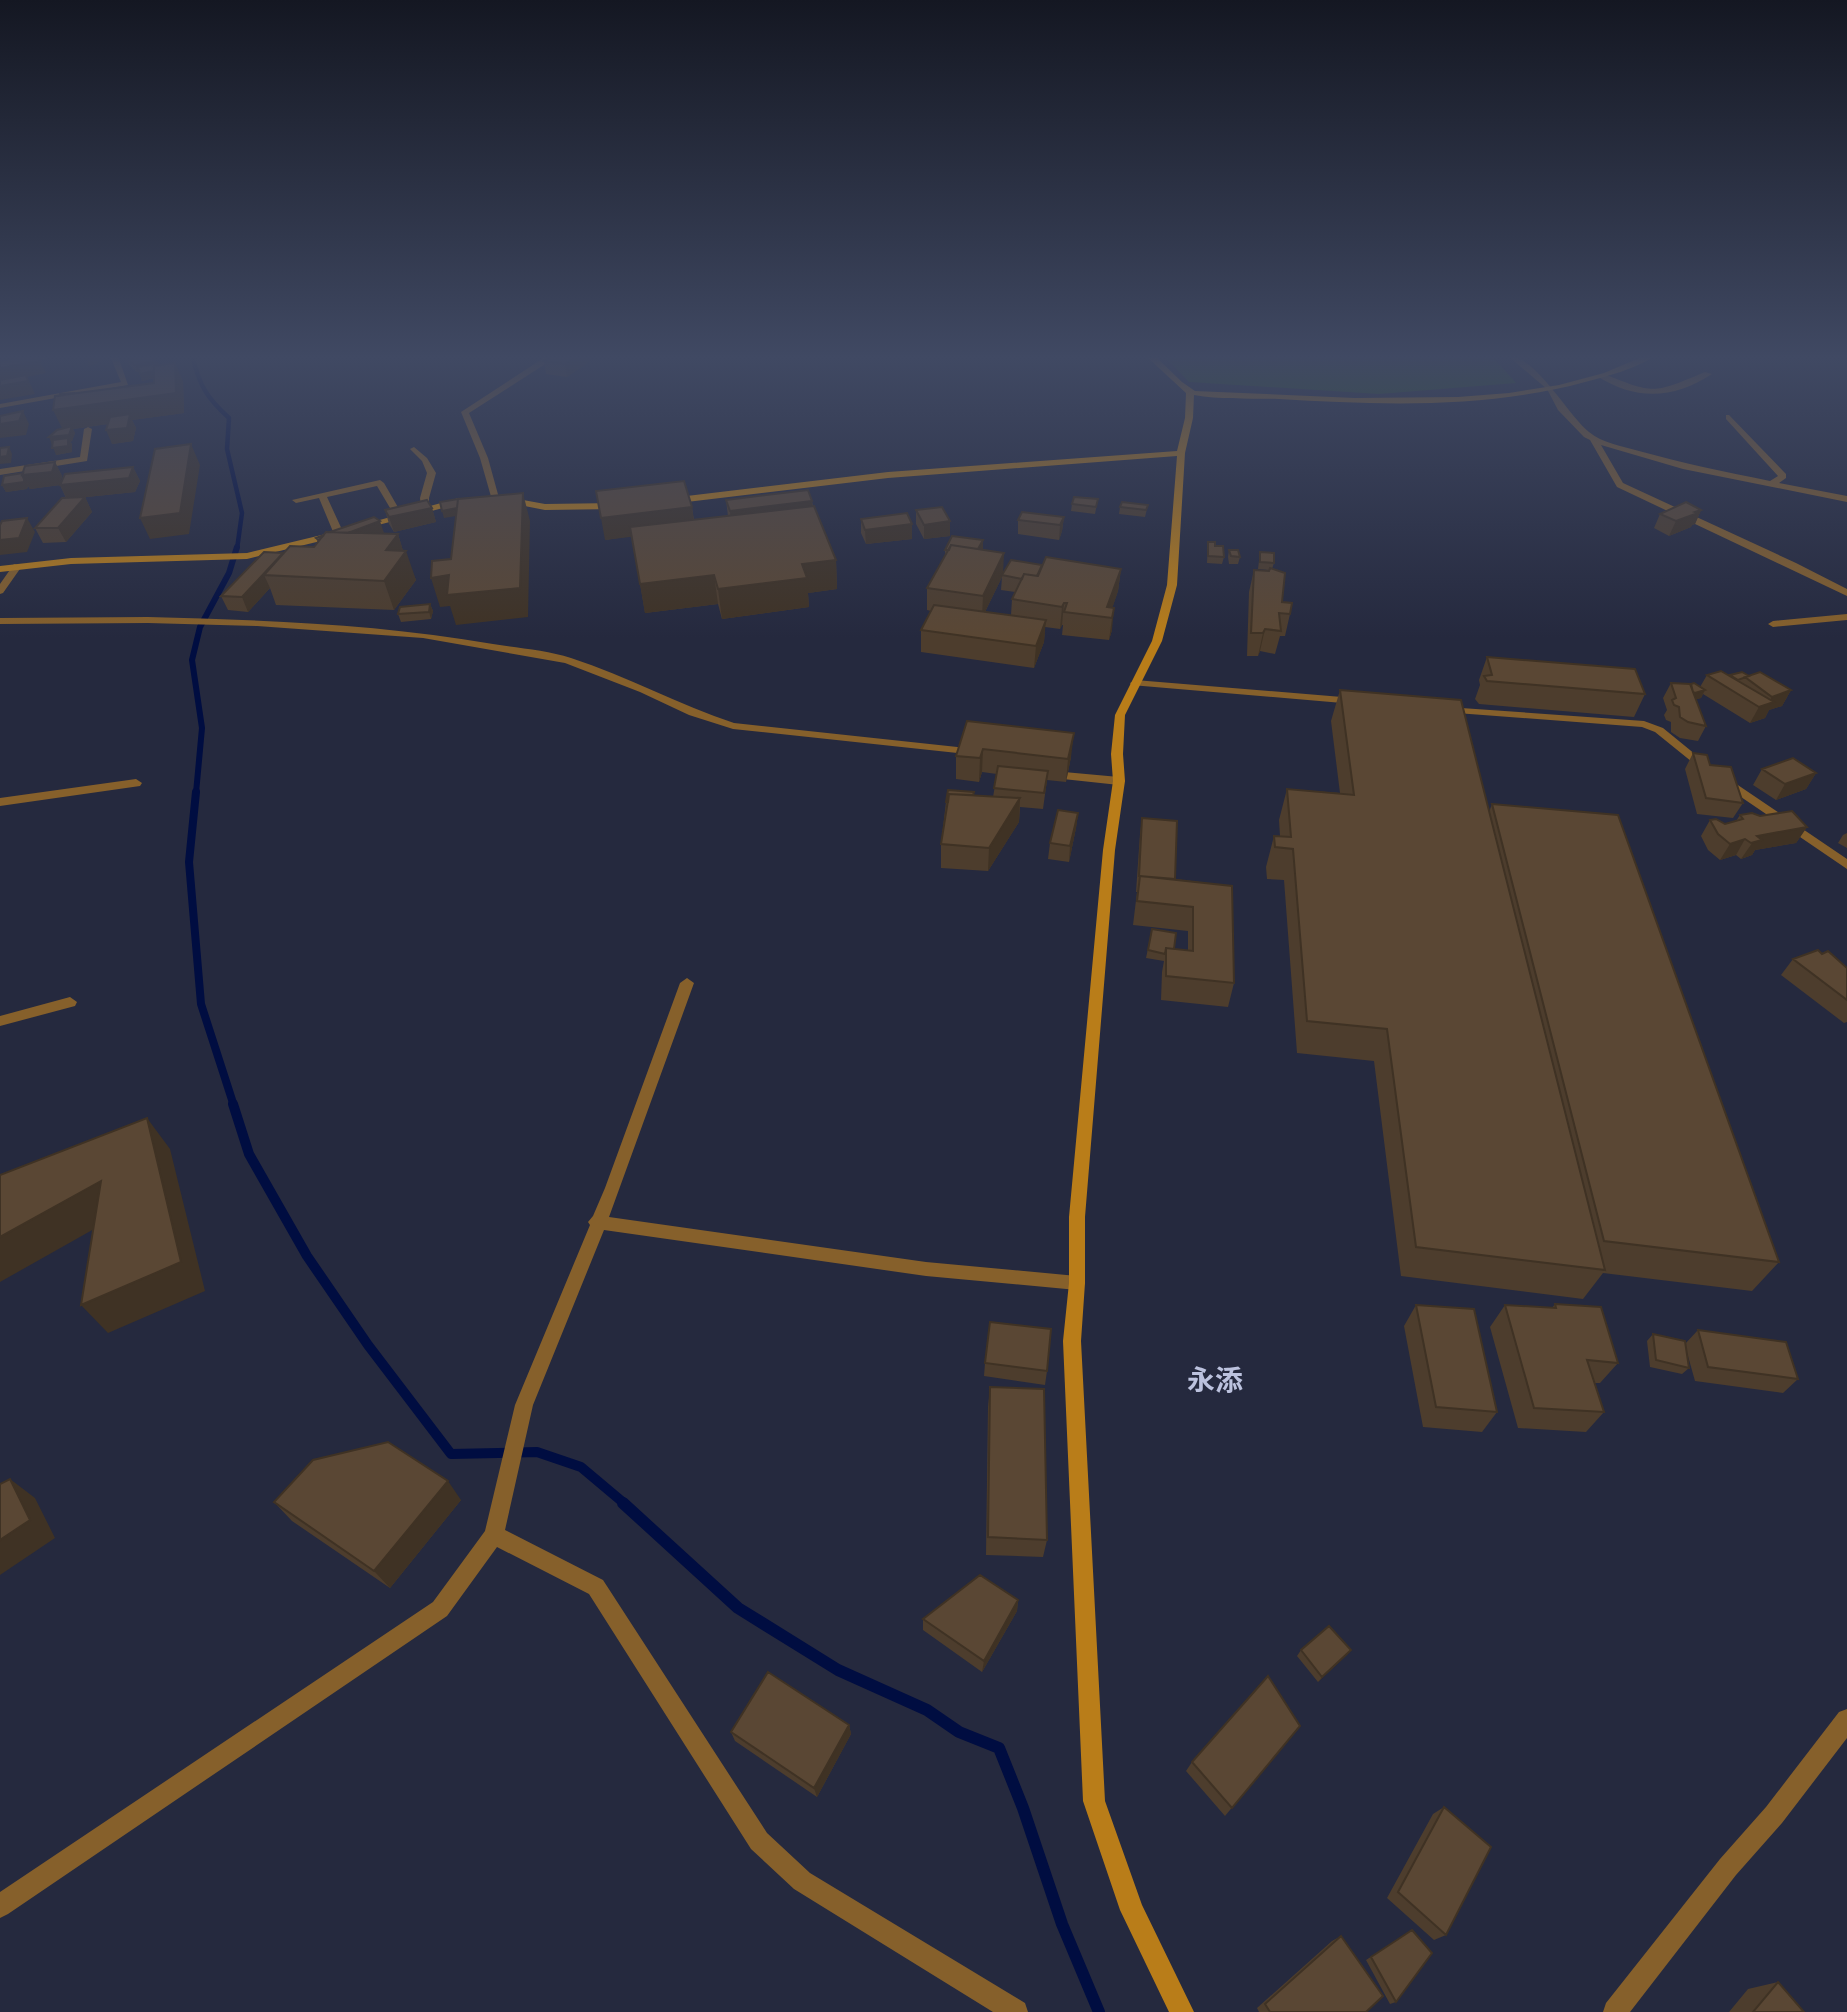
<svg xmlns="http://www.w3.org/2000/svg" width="1847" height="2012" font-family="'Roboto Condensed','Noto Sans JP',sans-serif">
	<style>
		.green { fill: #295520 }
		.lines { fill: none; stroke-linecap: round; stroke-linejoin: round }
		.stream-far4 { stroke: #000d41; stroke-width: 4.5 }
		.stream-far3 { stroke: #000d41; stroke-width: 6 }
		.stream-far2 { stroke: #000d41; stroke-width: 8 }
		.stream-far1 { stroke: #000d41; stroke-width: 10 }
		.stream { stroke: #000d41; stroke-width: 12 }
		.street { fill: #86602b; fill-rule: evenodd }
		.secondary { fill: #b97d19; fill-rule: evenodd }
		.wall { fill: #4d3d2d; fill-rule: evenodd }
		.shaded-wall { fill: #3f3224 }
		.building { fill: #5a4734; stroke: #3f3224; stroke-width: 2 }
		.labels { text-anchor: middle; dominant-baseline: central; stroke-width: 6; stroke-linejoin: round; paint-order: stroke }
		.near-quarter-label { font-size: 28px; font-weight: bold; fill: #bcc2de; stroke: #25293e }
	</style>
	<rect width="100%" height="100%" fill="#25293e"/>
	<path class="green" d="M1164,356h328l24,27 -137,11 -190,-12z"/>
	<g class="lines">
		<path class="stream-far4" d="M192,356c8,30 14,41 37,62l-2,31 15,64 -5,36"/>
		<path class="stream-far3" d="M196,793l6,-65 -10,-68 8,-33 29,-54 8,-26"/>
		<path class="stream-far2" d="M196,792l-7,70 12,142 33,102"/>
		<path class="stream-far1" d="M233,1104l16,50 58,102 61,89 83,109 86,-2 44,15 44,37"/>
		<path class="stream" d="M623,1503l115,105 100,62 89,40 32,22 40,16 24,60 39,116 37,88"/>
		<path class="street" d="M42,356h18l-60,11v-4z
			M110,356h8l10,29 -128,23v-4l121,-22z
			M552,356h15l-17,5 -81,52 19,45 11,40 -7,2 -12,-42 -19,-46 84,-55z
			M1508,356c28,0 59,58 81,76 13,11 33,14 50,19 43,12 87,21 131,30l8,-5 -52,-57v-4h3l57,59v4l-7,5 68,13v6l-164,-33 -82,-24 22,38 173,80 51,26v7l-230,-109 -27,-47 -6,-3 -26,-27 -11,-21z
			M1705,372l7,2c-38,25 -76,27 -115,2l7,-2c52,21 50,19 101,-2z
			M88,427l4,2 -5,32 -87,14v-6l80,-12 4,-28z
			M414,447l13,11 9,15 -7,25v11l-4,3 -4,-3 -1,-11 7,-25 -5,-12 -12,-12z
			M380,480l4,3 19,33 -1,2h-6l-19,-32 -50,11 17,37 -5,3 -5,-3 -15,-36 -23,5 -4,-3z
			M14,564l8,2 -19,27 -3,1v-10z
			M1847,614v6l-74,7 -5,-3 5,-3z
			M148,617c116,3 230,7 345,27 25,4 54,6 78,14 56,18 108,47 163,65l242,26 6,3 -6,3 -243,-26 -44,-14 -49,-23 -75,-29 -142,-25 -166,-12 -109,-3 -148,1v-6z
			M1135,680l219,18 5,3 -5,3 -223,-19 -1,-2z
			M1447,707l197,14 19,7 49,40 -6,3 -4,-1 -47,-38 -13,-5 -199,-15v-4z
			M1049,768l15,4 55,5 6,4 -6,4 -56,-6 -18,-6v-4z
			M1723,775l124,84v10l-128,-87 -2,-3z
			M136,779l6,4 -2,3 -140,20v-8z
			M687,978l7,5 -85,234 317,45 151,14 6,2 2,5 -2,5 -6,2 -151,-14 -322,-46 -71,175 -28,125 98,50 164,253 43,40 215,130 3,9h-35l-199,-123 -43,-40 -162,-255 -92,-47 -50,69 -439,298 -8,4v-26l433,-290 52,-71 30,-126 75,-180 -2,-3 5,-6 12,-28 75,-205z
			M70,997l7,5 -2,4 -75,20v-10z
			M1847,1709v29l-65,85 -46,52 -106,137h-27l3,-9 114,-144 46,-52 73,-95z"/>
		<path class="secondary" d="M1146,356h9l27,26 13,9 160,7 103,-1 51,-4 50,-8 45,-12 40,-17h11c-20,13 -47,20 -70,26 -99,27 -204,23 -306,17 -29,-1 -57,1 -85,-4l-1,23 -8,35 -8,132 -15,56 -37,74 -2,39 2,27 -10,69 -30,367v66l-4,58 24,460 37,104 52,107h-25l-49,-102 -37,-109 -20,-460 6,-58v-66l34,-367 10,-69 -2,-27 4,-39 37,-74 15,-56 10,-129 -289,22 -218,26 -4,-3 4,-3 218,-26 289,-21 8,-33 1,-25z
			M507,497l38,7 70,-1 4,3 -4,3 -70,1 -41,-8 -1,-2z
			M459,498l3,1v4l-99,26 -5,-3z
			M334,532l3,1v4l-90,22 -176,5 -71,8v-6l71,-8 176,-5z"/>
	</g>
	<path class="wall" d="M127,360l28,3 3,2 17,-2 8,19 1,31 -52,7 4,8 -3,13 -21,3 -4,-20 -35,5 2,4 -3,8 -2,1 2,2v8l-16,3 6,-26 13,-36 79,-10v-5l-12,3 -3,-10 -2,1 -7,-6z
		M544,361h46l-23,16 -21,-3z
		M55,462l7,14 -2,8 73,-17 7,14 -5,11 -58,6 8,-1 7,15 -26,30 -23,1 -8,-15 31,-30 -6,-13 -30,4 -2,-3 -1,3 -21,3 -4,-7 21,-12z
		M1098,499l-3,15 -24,-3 1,-7z
		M726,500l86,1 1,5 23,54 1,29 -29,4 1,14 -87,12 -4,-15 -73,9 -13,-77 -27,4 87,-33 2,13 34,-4z
		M1148,505l-3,12 -26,-3 1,-7z
		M432,508l4,14 -42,10 -5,-8 -4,-14z
		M916,510l34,26 -26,3 -8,-15z
		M1701,510l-6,14 -3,1 -1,2 -22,9 -15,-8 6,-14z
		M1064,517l-2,14 -3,9 -41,-6v-14z
		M861,519l51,20 -46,5 -5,-11z
		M385,534h13l5,17 13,29 -22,30 -118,-5 -6,-17 -22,24 -20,-2 -7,-14 62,-43 31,-6 4,-4 -2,-5z
		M1208,542l7,4 9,11 -2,7 -15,-1z
		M945,550h38l20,23 39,-8 79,4 -3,22 -6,17v22l-3,10 -47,-5 1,-10h-1l-2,4 -15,-2 -1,15 -10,26 -113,-16v-22l10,-19 -4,-1v-22l18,-31zM1002,577l-1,13 14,2 -3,7 -1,16 -26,-3z
		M1229,550l11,7 -2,7h-9l-1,-7z
		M1260,552l14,11 -2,6 10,33 8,12 -5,22h-5l-5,18 -15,-3 -2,5h-11l2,-64 5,-22 15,1v-1l-11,-1z
		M430,604l3,7 -2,8 -30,3 -3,-8z
		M1487,657l158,37 -11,23 -155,-13 -4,-5 5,-14 -1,-5z
		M1707,675l42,1 42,14 -9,16 -13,4 -4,8 -15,5 -47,-29 -2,4 -5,1 10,27 -8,15 -18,-3 -9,-6v-10l-5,-2 -2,-5 3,-5 -4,-12 8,-15 29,4z
		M1340,690l149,122 3,-8 287,458 -27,29 -149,-18 -20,26 -182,-23 -27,-215 -77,-8 -13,-173 -17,-1 -1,-12 8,-31h6l-1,-16 8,-31 53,4 -9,-72z
		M967,721l104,36 -5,25 -19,-2 -4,29 -23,-2 -1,15 -31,49 -47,-3v-24l5,-42 27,-7 20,2 4,-23 -15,-2 -3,10 -23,-3v-23z
		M1693,753l17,12 33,38 -10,15 -36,-4 -12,-45z
		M1762,769l54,4 -10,16 -30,11 -23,-15z
		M1078,813l-2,15 -7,34 -21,-3 2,-16z
		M1740,815l20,1 47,11 -11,16 -41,7 -3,5 -11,4 -5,-4 -16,5 -12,-10 -7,-14 9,-16 15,4 11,-3z
		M1142,818l33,61 57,7 2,97 -6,24 -67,-7 1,-28 2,-11 -18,-3 6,-29 22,20 14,2v-20l-55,-6 4,-33h-1l4,-58z
		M1847,833v15l-9,-5 5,-8z
		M1822,954l25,14v54l-3,1 -63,-48 12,-16z
		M1555,1304l63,59 -18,20h-6l10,29 -18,20 -68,-4 -28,-101 15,-22 47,3z
		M1416,1305l81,107 -15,20 -59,-5 -19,-101z
		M1698,1330l100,49 -15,14 -88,-12 -9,-32 3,19 -7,6 -32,-7 -3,-26 6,-7 32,10z
		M985,1363l62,8 -2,14 -61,-9z
		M990,1387l57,153 -4,17 -57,-2 2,-148z
		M461,1500l-71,88 -98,-67 -18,-19z
		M1018,1600l-1,11 -35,61 -59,-42v-11z
		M1301,1650h50l-33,32 -21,-26z
		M849,1725l2,9 -34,63 -82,-56 -4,-9z
		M1300,1726l-75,90 -39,-45 6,-9z
		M1444,1807l2,128 -12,5 -47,-42 46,-84z
		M1412,1930l-16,72 -6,2 -24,-44z
		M1341,1936l25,76h-107l-2,-4 75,-67z
		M1778,1982l26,30h-75l19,-23z"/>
	<path class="shaded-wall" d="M96,356h9l-8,8 -8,2 -3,-7z
		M577,356h12l1,5 -23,16 -2,-13z
		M40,361l6,12 -19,4 8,17 -35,6v-32z
		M155,361l2,6 -20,5 -2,-7z
		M175,363l8,19 1,31 -52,7 4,8 -3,13 -21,3 -6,-14 22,-9 -55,8 2,4 -3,8 -2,1 2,2v8l-16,3 -7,-18 14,-7 -10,-20 123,-17z
		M158,370l3,6 -19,5 -2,-7z
		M23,411l6,13 -3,11 -26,3v-14z
		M191,444l9,21 -11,69 -39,5 -10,-21z
		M9,447l3,7 -1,9 -11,1v-7z
		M55,462l7,14 -2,9 73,-18 7,14 -5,11 -68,7 -7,-14 -30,4 -2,-3 -1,3 -21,3 -4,-7 20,-10z
		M523,493l7,28 -2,96 -72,8 -6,-19 -10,1 -9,-29z
		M85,497l7,15 -26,30 -8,-14z
		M812,501l1,14 -82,10 -1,-14z
		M473,506l2,7 -31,5 -2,-7z
		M692,507l3,22 -90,11 -4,-22z
		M432,508l4,14 -42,10 -5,-15z
		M1701,510l-6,14 -3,1 -1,2 -22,9 7,-15z
		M1064,517l-2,14 -3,9 1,-15z
		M27,518l8,14 -8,20 -27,3v-15z
		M380,521l5,15 -63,6z
		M950,521v15l-26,3v-14z
		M912,524v15l-46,5 -1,-14z
		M398,534l6,20 2,-3 10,29 -22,30 -10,-29 2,-31z
		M983,540v14h-7z
		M283,553l-19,22 6,13 -22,24 -6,-15z
		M1004,553l-1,22 -21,43 1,-22z
		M836,560l1,29 -29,4 1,14 -87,12 -4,-30 84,-25z
		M1121,569l-3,22 -9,27 -2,-11z
		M714,575l4,29 -73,9 -5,-29z
		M1064,603l-2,22 -2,4 2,-22z
		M430,604l3,7 -2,8 -2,-7z
		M1114,608l-2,22 -3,10 3,-22z
		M1046,620l-2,22 -10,26 2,-22z
		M1265,629l-5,22 -2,5 5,-23z
		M1705,690l-4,8 -10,3 4,-8z
		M1791,690l-9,16 -13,4 -4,8 -15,5 9,-16 9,-3 4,-7z
		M1074,733l-3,24 -5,25 2,-23z
		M983,749l-1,23 -3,10 1,-24z
		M1816,773l-10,16 -30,11 9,-16z
		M1020,798l-1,24 -31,49 1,-23z
		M1078,813l-2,15 -7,34 1,-16z
		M1807,827l-11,16 -41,7 -3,5 -11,4 16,-23z
		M1745,839l-9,16 -16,5 10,-16z
		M147,1118l23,31 35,142 -97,42 -27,-28z
		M101,1181l25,30 -126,71v-45z
		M10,1479l25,19 20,40 -55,37v-35z
		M448,1481l13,19 -71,88 -16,-17z
		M1018,1600l-1,11 -35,61 2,-11z
		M1351,1650l-5,6 -28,26 4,-5z
		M849,1725l2,9 -34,63 -3,-9z"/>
	<path class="building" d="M25,356h13l2,5 -40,7v-7z
		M86,356h10l-2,2 -8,1z
		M140,356h13l2,5 -20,4 -8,-5z
		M552,356h25l-12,8 -21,-3z
		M157,363l1,2 -4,1v5l-14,3 -2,-7z
		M175,363l1,30 -123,17 2,-14 99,-13v-17z
		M26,375l2,6 -28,5v-6z
		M75,393l-16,3 1,-2z
		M23,411l-4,10 -19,3v-8z
		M130,414l-3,14 -21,2 4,-13z
		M72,426l-3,9 -20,2 8,-7z
		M68,438v8l-16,2 1,-8z
		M191,444l-11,69 -40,5 15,-69z
		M9,447l-2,9 -7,1v-9z
		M55,462l-3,10 -30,3 3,-9z
		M133,467l-4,11 -69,7 5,-11z
		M23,473l-1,2 2,4v3l-22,3 2,-9z
		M684,481l8,26 -91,11 -5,-27z
		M808,490l4,11 -82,10 -4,-11z
		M523,493l-3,95 -73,7 2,-20 -18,3 1,-17 19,-2 7,-60z
		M85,497l-27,31h-23l27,-30z
		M1074,497l24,2 -2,8 -24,-3z
		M458,499l-1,9 -15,3 -2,-9z
		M427,500l5,8 -43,9 -4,-7z
		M1122,502l26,3 -2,5 -26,-3z
		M1686,502l15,8 -6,2 3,1 -22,8 -16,-7z
		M814,506l22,54 -34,4 5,14 -89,11 -4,-14 -74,9 -10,-57z
		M942,507l8,14 -26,4 -8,-15z
		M1022,512l42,5 -4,8 -42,-5z
		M907,513l5,11 -47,6 -4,-11z
		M374,517l6,4 -32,12 -18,-1z
		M27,518l-8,20 -19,2v-15l2,-4z
		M326,532l72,2 -12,16 20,1 -22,30 -120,-6 26,-29 24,1z
		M324,535l-5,5 -3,-2z
		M952,536l31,4 -5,9 -27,-4 -2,5h-4z
		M1208,542h7v4h8l1,11 -16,-1z
		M951,545l53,8 -21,43 -56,-8z
		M1229,550h9l2,7 -9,-1z
		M264,552l19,1 -41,44 -21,-1z
		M1260,552l14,1v10l-14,-1z
		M1046,557l75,12 -14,38 7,1 -2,10 -48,-6 3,-9h-3l-2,4 -50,-8 12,-25 14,2z
		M1011,560l31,5 -5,11 -13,-2 -2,5 -20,-4z
		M1270,568l15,5 -3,29 10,1 -2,11 -11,-1 2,18 -16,-2 -2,4h-12l3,-63 15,1z
		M430,604l-1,8 -31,2 2,-7z
		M934,605l112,15 -10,26 -115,-16z
		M1487,657l148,12 10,25 -158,-13 -3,-5 8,-1z
		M1721,671l53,31 -15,5 -52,-32z
		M1742,672l7,4 -11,4 -8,-5z
		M1760,672l31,18 -19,7 -27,-20z
		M1671,683l19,1 16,42 -18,-4 -8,-5 -1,-10 -5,-2 -2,-5 4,-2z
		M1694,683l11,7 -10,3 -2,-1 -2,-8z
		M1340,690l121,10 144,570 -189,-23 -29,-218 -80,-8 -14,-172 -18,-2 -1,-11 17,1 -4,-48 67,6z
		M967,721l107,12 -6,26 -85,-10 -3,9 -24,-2z
		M1693,753l14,2 3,10 21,2 12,36 -37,-5z
		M1793,758l23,15 -31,11 -23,-15z
		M998,766l50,5 -4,22 -50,-5z
		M948,790l26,2 -1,3 -24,-1 -1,8h-2z
		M949,794l71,4 -31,50 -48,-4z
		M1492,804l126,11 161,447 -175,-21z
		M1058,810l20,3 -8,33 -20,-3z
		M1792,811l15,16 -50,9 5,4 -11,3 -6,-4 -15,5 -12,-10 -8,-14 6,-1 9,5 18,-5 -3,-4 12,-2 8,3z
		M1142,818l35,3 -2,58 -36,-3z
		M1140,876l92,10 2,97 -68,-7v-28l27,3v-44l-56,-6z
		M1152,929l24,4 -2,16 -8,-1 -1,6 -17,-4z
		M1818,950l4,4 6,-3 19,17v32l-54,-41z
		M147,1118l34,144 -100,43 20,-124 -101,56v-62z
		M1555,1304l46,3 17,56 -31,-3 17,52 -70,-4 -29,-103 51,3z
		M1416,1305l58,4 23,103 -61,-5z
		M990,1322l61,7 -4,42 -62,-8z
		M1698,1330l88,12 12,37 -90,-12z
		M1653,1334l32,7 4,27 -33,-8z
		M990,1387l54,2 3,151 -59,-3z
		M388,1442l60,39 -74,90 -100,-69 39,-42z
		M10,1479l20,41 -30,20v-56z
		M980,1575l38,25 -34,61 -61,-42z
		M1329,1626l22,24 -29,27 -21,-27z
		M768,1672l81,53 -35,63 -83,-56z
		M1268,1676l32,50 -68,82 -40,-46z
		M1444,1807l47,40 -45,88 -48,-43z
		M1412,1930l20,23 -36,49 -25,-45z
		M1341,1936l42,60 -17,16h-96l-5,-8z
		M1778,1982l26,30h-51z"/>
	<linearGradient id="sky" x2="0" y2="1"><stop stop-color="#141722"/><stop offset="0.56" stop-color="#404963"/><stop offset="1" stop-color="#404963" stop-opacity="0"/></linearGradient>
	<rect width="1847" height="638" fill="url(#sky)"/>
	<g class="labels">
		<g class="near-quarter-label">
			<text x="1215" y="1380">永添</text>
		</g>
	</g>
</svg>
